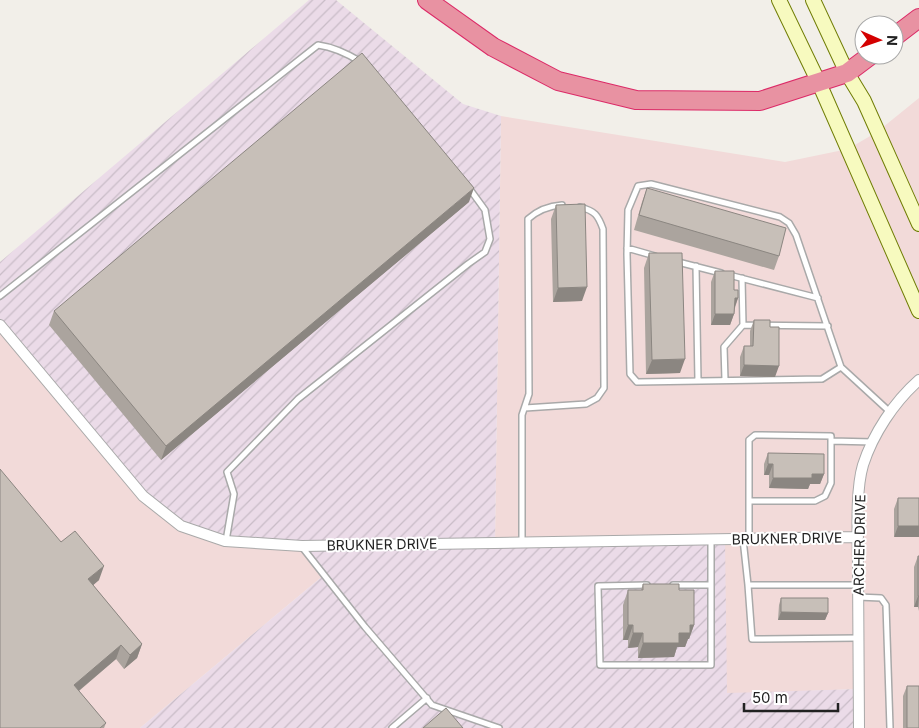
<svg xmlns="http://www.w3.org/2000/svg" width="919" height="728" font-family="Inter,sans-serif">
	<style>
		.commercial { fill: #f2dad9 }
		.industrial { fill: url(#industrial-furrows) }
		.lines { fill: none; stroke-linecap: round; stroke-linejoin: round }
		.service-casing { stroke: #a9a9a9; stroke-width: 8 }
		.minor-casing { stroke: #a9a9a9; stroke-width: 12 }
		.secondary-casing { stroke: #707d05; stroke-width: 16 }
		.motorway-casing { stroke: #dc2a67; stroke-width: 20 }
		.service { stroke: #fff; stroke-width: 5 }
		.minor { stroke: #fff; stroke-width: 10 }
		.secondary { stroke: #f7fabf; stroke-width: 14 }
		.motorway { stroke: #e892a2; stroke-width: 18 }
		.wall { fill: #aba49e }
		.shaded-wall { fill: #8b8681 }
		.building { fill: #c7bfb8; stroke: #8b8681 }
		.labels { text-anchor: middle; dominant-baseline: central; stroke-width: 4; stroke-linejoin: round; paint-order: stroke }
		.street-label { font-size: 14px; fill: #222; stroke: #fff }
	</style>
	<defs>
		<pattern id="industrial-furrows" width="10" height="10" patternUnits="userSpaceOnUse" patternTransform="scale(1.25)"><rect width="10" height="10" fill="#ebdbe8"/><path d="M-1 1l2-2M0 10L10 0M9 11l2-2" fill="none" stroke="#c9bcc7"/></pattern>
	</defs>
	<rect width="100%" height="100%" fill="#f2efe9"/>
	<path class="commercial" d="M919,98v630h-60l-1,-39 -131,5 -232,-152 6,-426 284,46 63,-13 29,-17z
		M0,325l302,221 22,29 -184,153h-140z"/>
	<path class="industrial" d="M309,0h27l127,104 38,12 -6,426 230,-3 2,154 132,-4v39h-719l184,-153 -22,-29 -42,-1 -79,-19 -38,-30 -143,-171v-63z"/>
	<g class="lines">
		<defs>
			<path id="service" d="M627,248l28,8
				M678,262l43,11
				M696,266l2,115
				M729,275l89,23
				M0,296l318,-251c15,2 30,9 43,17
				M743,325l85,1
				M841,367l-19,12 -185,3 -7,-8 -3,-120 1,-44 10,-24 13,-2 129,33 9,6 7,12 45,132 49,45
				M725,380l-1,-33 19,-22 -1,-47
				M525,408l61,-4 11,-6 7,-10 -1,-159c-5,-14 -8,-18 -23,-22
				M831,441l42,1
				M749,501h66l10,-5 6,-13v-47l-76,-1 -6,5v98
				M743,539l5,46h110
				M226,541l8,-47 -7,-22 71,-73 170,-135 17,-12 5,-13 -5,-29 -16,-22
				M522,542v-127l7,-21 -1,-175c10,-9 20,-13 34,-14
				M302,547l63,80 67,78 67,23
				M647,585l-49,1 2,79h111v-125
				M673,585h38
				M748,585l4,54 106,-1
				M858,597l23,1 5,7 4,123
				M392,728l35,-30"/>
			<path id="minor" d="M0,325l143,171 38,30 44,15 77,5 556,-9
				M859,728c0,-53 -1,-107 -1,-160 0,-29 -3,-76 5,-103 10,-31 31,-63 56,-85"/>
			<path id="secondary" d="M779,0l40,83 100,228
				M813,0l34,73 17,28 55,123"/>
			<path id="motorway" d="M427,0l66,47 65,34 78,19 124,1 87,-28 24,-18
				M894,37l25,-19"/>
		</defs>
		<use href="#service" class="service-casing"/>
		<use href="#minor" class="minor-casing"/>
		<use href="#secondary" class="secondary-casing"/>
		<use href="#motorway" class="motorway-casing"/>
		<use href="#service" class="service"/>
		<use href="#minor" class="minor"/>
		<use href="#secondary" class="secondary"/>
		<use href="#motorway" class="motorway"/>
	</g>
	<path class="wall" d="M647,188l132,68 -5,14 -140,-40 8,-28z
		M469,202l-308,258 -112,-135 5,-14z
		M556,205l26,96 -29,1 -2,-83z
		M649,253l31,120 -34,1 -2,-106z
		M715,271l19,19 4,8 -3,10 -1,6 -4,11h-19v-43z
		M754,320l16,7 5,50 -35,-1v-19l4,-11h6v-15z
		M768,453l56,21 -4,10h-10l-2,5 -39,-1v-13h-5v-11z
		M898,498h21l-25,39v-28z
		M61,542l38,38 -6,5 49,59 -5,14 -13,11 -8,-10 -37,32 27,32 -2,5h-104z
		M918,556h1v55l-1,-4h-4v-40z
		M643,584l36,6 15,35 -5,14h-1l-3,8h-8l-3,10 -36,1v-11l-10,1v-8h-5v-35l5,-15h13z
		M781,598l47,15 -3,7h-47l1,-15z
		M907,686l12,42h-16v-32z"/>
	<path class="shaded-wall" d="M474,188l-5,14 -308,258 5,-14z
		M587,287l-5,14 -29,1 5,-14z
		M735,298h3l-4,11z
		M715,314h19l-4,11h-19z
		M685,359l-5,14 -34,1 6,-14z
		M744,365l35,1 -4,11 -35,-1z
		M768,464h5l-4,11h-5z
		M812,474h12l-4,10h-10l-2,5 -39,-1 4,-10z
		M898,526h21v11h-25z
		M104,566l-5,14 -16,14 5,-15z
		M918,596h1l-1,11h-4z
		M781,612l47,1 -3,7h-47z
		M628,625h5l-5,15h-5z
		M690,625h4l-5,14h-1l-3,8h-8l-3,10 -36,1 5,-15 36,-10z
		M633,633h10l-5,14 -10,1z
		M142,644l-5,14 -13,11 6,-14z
		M121,645l-5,14 -47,40 5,-14z"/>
	<path class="building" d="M362,53l112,135 -308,258 -112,-135z
		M647,188l139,40 -7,28 -140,-41z
		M585,204l2,83 -29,1 -2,-83z
		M649,253h33l3,106 -33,1z
		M715,271h19v19h4v8h-3l-1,16h-19z
		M754,320h16v7h9v39l-35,-1v-19h9z
		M768,453l56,1v20h-12v4h-39v-14h-5z
		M0,469l61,73 14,-11 29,35 -16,13 54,65 -12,11 -9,-10 -47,40 32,38 -6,5h-100z
		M898,498h21v28h-21z
		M918,556h1v40h-1z
		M643,584h36v6h15v35h-4v8h-11v10h-36v-10h-10v-8h-5v-35h15z
		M781,598h47v15l-47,-1z
		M907,686h12v42h-12z
		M446,708l17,20h-40z"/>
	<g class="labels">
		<g class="street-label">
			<text transform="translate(787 538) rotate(-1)">BRUKNER DRIVE</text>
			<text transform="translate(382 544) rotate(-1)">BRUKNER DRIVE</text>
			<text transform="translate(859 545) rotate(-89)">ARCHER DRIVE</text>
		</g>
	</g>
	<g transform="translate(879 40) rotate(92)"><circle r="24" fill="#ffffff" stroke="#a7a7a7"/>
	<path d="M0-4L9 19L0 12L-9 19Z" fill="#d40000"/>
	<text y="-8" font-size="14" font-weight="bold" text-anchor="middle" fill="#222222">N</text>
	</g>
	<path d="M744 703v8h94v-8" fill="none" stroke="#222222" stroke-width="2.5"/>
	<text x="752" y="703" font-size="15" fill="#222222" stroke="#ffffff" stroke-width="4" paint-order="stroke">50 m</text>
</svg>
